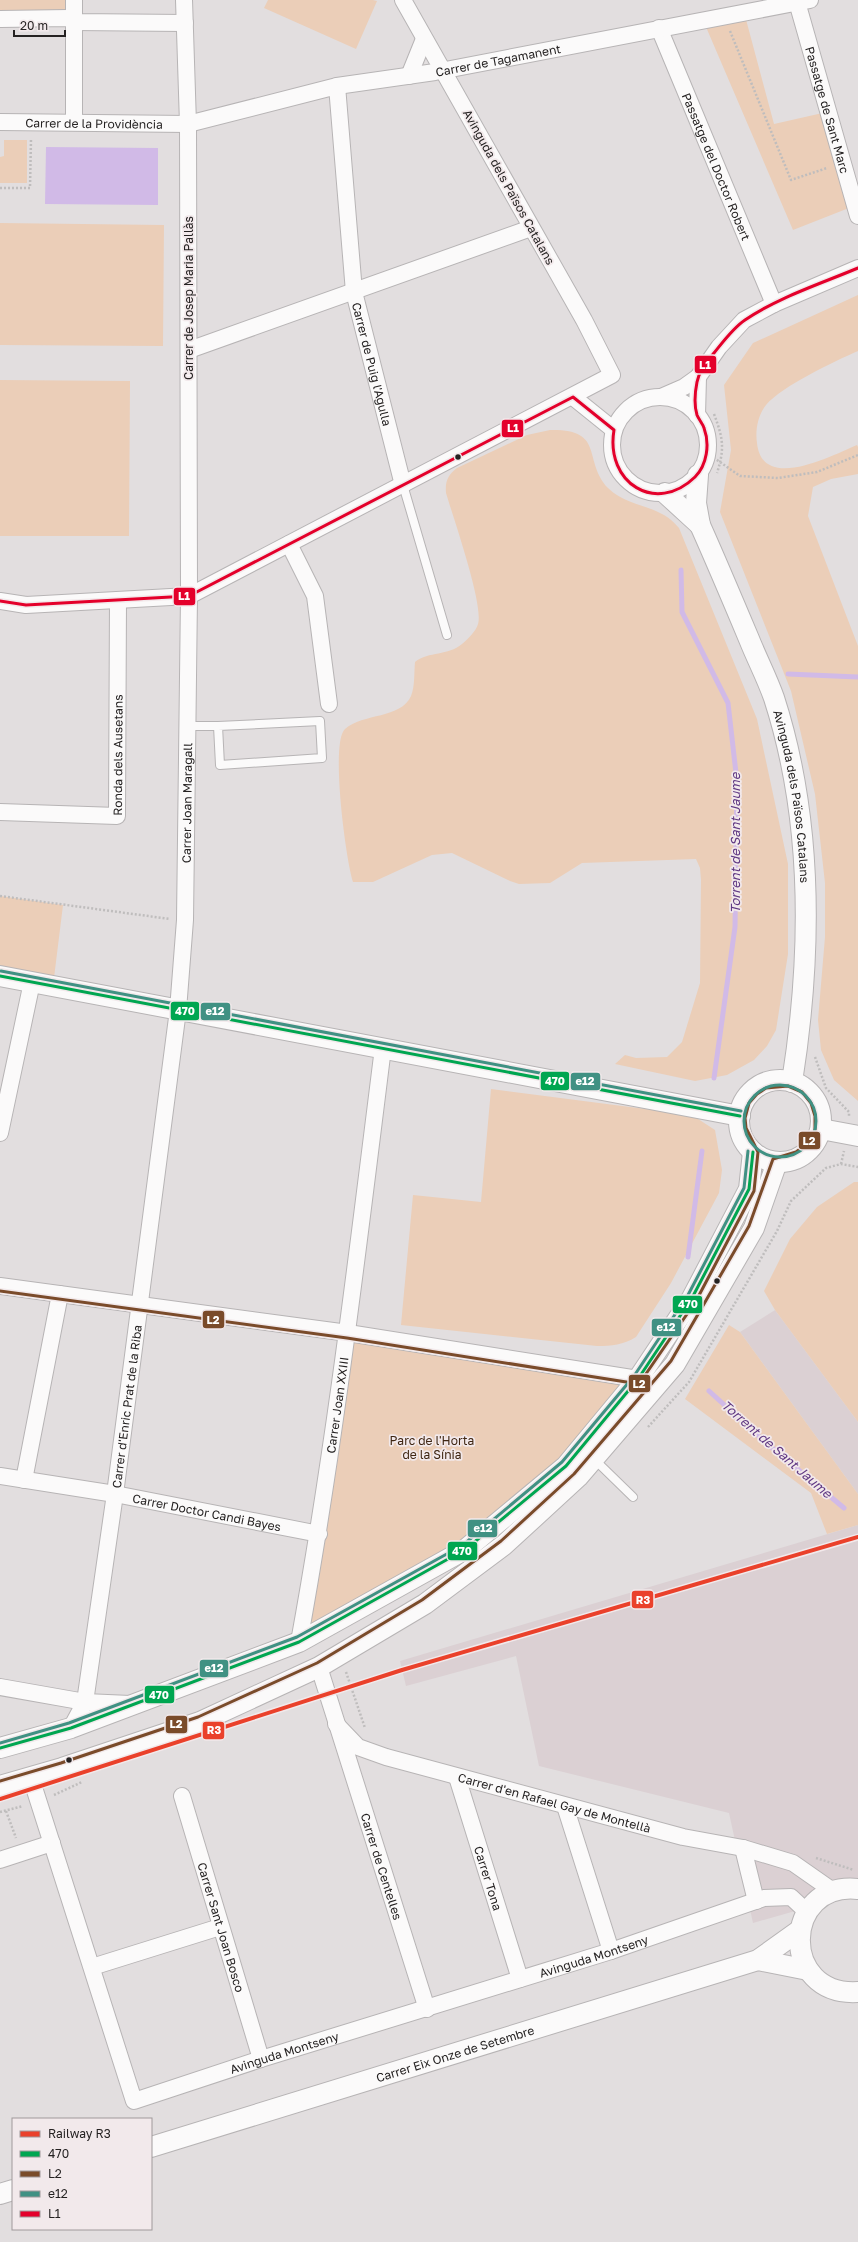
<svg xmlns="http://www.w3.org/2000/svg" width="858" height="2242" font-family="'Golos Text',sans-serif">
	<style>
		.built { fill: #dbd0d3 }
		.green { fill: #ebceb8 }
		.water { fill: #d1bae7 }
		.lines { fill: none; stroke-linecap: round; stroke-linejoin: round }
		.stream { stroke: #d1bae7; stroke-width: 5 }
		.service-casing { stroke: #b7b4b5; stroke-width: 10 }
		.minor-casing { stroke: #b7b4b5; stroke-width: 18 }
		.tertiary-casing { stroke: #b7b4b5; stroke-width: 22 }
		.path { stroke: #bfbdbd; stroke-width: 2.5; stroke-dasharray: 2 2; stroke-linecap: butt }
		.service { stroke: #fbfafa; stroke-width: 8 }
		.minor { stroke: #fbfafa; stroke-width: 16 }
		.tertiary { stroke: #fbfafa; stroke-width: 20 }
		.bus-1-casing { stroke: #f2e9eb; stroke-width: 6 }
		.bus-2-casing { stroke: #f2e9eb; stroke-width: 6 }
		.bus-3-casing { stroke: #f2e9eb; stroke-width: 6 }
		.bus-4-casing { stroke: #f2e9eb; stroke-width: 6 }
		.bus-1 { stroke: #00a651; stroke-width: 3 }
		.bus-2 { stroke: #7a4b2a; stroke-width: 3 }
		.bus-3 { stroke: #409183; stroke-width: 3 }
		.bus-4 { stroke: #e4002b; stroke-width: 3 }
		.rail-1-casing { stroke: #f2e9eb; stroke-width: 7 }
		.rail-1 { stroke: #ea412b; stroke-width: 4 }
		.bus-dot { fill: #252222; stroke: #f2e9eb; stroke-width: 1.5 }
		.labels { text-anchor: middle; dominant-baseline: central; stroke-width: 3.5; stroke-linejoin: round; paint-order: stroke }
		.street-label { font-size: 12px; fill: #252222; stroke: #f2e9eb }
		.park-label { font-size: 12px; fill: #3f2612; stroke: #f2e9eb }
		.water-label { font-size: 13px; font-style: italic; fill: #603883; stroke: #f2e9eb }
		.line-badge { stroke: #f2e9eb; stroke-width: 1.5 }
		.badge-label { font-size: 11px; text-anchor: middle; font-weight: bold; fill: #fff }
	</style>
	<rect width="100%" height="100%" fill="#e2dedf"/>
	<path class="built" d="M775,1310l83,112v72l-118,-162z
		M858,1525v368l-105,30 -24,-110 -190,-47 -23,-110 -110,30 -6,-25z"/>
	<path class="green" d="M0,0h74v22l-74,-3z
		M268,0h105l4,1 -21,48 -92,-41z
		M744,12l30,112 53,-12 27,94 -61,24 -90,-210z
		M4,140h23v43h-27v-26l4,-1z
		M0,223l164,2 -1,121 -163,-1z
		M858,295v56c-23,10 -76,35 -92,54 -8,10 -11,25 -9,38 5,50 76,12 100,2l1,2v27l-27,5 -18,8 -5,29 50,130v455l-24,-21 -13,-30 -3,-30 7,-83v-54l-10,-89 -24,-103 -71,-179 11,-62 -7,-65 29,-42z
		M0,380l130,1 -1,155h-129z
		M550,430c56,-1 32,30 58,58 21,21 51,15 71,40l78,191 31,145v90l-12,76 -9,16 -13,14 -27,15 -32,6 -80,-17 10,-9 11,3 31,-1 15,-15 18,-59 1,-103 -1,-12 -4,-9 -114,4 -32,20 -31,1 -9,-3 -58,-28 -20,2 -59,27h-20c-7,-21 -23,-140 -8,-153 18,-16 56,-10 66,-33 4,-9 3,-24 4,-34 14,-11 33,-6 47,-18 6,-5 14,-13 16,-20 6,-19 -25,-107 -32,-131 -1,-12 2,-18 11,-25l70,-33z
		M0,896l63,9 -10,81 -53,-10z
		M491,1089l201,26 23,15 7,40 -3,23 -48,90 -35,54c-13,8 -24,9 -39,9l-196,-21 12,-130 68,7z
		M854,1182h4v240l-83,-112 -11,-19 26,-52 27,-32z
		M729,1325l11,7 118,162v31l-31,9 -16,-41 -126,-94z
		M348,1333l290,46 -72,87 -100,83 -167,93z"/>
	<path class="water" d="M46,147l112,1v57l-113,-1z"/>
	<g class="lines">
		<path class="stream" d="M681,570l1,42 46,91 9,79 -2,145 -21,151
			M788,674l70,3
			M688,1257l14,-106
			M709,1391l55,50 80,67"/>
		<defs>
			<path id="service" d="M403,485l44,150
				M188,726h30l2,39 102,-7 -2,-37 -102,5
				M594,1459l39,38"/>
			<g id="minor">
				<path id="s1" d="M797,2l61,214"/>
				<path d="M0,19l69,-1 5,4 111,1"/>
				<path id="s2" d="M659,28l115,276"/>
				<path d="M409,76l15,-37"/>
				<path id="s3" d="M337,86l17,206 49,193"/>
				<path id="s4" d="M0,122l188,2 149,-38 98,-14 375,-72"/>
				<path d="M74,122v-122"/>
				<path d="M189,350l342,-122"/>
				<path d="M573,397l41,33"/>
				<path d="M661,397l23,-10 14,-10 21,-30 25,-27 30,-16 84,-36"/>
				<circle cx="660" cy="445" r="48"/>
				<path d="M697,415l1,-38"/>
				<path d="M289,544l26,52 14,108"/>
				<path d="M0,601l26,4 163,-9 423,-221 -28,-55 -181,-320"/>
				<path id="s5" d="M0,812l117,4 1,-216"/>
				<path d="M0,1133l32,-151"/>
				<path d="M0,1286l348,47 290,46"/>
				<path id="s6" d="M0,1476l115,18 204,40"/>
				<path d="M24,1480l36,-186"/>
				<path id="s7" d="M299,1642c36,-197 59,-395 84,-594"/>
				<path id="s8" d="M319,1667l108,342"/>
				<path d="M0,1687l85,15 45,2"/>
				<path id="s9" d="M336,1724l22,23 28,10 297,80 60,11 50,15 40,28"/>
				<path id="s10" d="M71,1728l14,-26 30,-208 63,-484 7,-90 4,-324 -1,-472 -4,-124"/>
				<path id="s11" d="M457,1777l63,202"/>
				<path id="s12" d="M31,1778l103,323 127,-42 350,-108 153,-53 27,-1 16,15"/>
				<path id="s13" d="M182,1796l79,263"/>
				<path d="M565,1806l46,145"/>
				<path d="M743,1848l13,53"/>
				<path d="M0,1860l52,-17"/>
				<path d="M92,1967l128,-40"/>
			</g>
			<g id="tertiary">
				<path id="s14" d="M698,475l-2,28 4,22c17,38 33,76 49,114 8,20 18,39 25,59 40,124 38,257 18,384"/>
				<path d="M665,493l35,32"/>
				<path d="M0,976l740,140"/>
				<circle cx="780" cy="1121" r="41"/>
				<path d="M821,1129l37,7"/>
				<path d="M0,1748l71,-20 228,-86 167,-93 100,-83 72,-87 54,-81 57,-109 4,-37"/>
				<path d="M0,1786l62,-18 138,-46 119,-55 106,-63 79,-59 74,-68 97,-113 79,-136 23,-66"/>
				<path d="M858,1889c-76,-8 -79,108 0,103"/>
				<path d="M758,1960l50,10"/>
				<path id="s15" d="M151,2147l607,-187 42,-30"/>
				<path d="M0,2194l13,-4"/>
			</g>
		</defs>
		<use href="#service" class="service-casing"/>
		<use href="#minor" class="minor-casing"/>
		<use href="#tertiary" class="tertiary-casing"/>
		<path class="path" d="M730,31l61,149 36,-12
			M0,188h30l1,-49
			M714,414c9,24 11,34 3,59
			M707,453l33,23 38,2 39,-6 41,-17
			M0,896l170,23
			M815,1057l11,31 23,24v5
			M841,1164l3,-13
			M648,1427l41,-45 88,-151 14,-30 35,-33 15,-4 17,3
			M346,1672l19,56
			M54,1795l28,-13
			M6,1811l10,27
			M0,1812l23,-6
			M816,1858l38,12"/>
		<use href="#service" class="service"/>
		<use href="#minor" class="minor"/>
		<use href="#tertiary" class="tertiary"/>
		<defs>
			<path id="bus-1" d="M0,976l740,140
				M0,1748l71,-20 228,-86 167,-93 100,-83 72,-87 54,-81 57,-109 4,-37"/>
			<path id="bus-2" d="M0,1291l347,47 292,46 57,-83 58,-110 4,-39 -12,-24 -1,-10 4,-15 8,-9 9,-6 22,-2 14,6 9,11 4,13v14l-7,13 -12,9 -23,7 -24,67 -78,135 -97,113 -73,67 -79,59 -105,63 -119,54 -137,46 -61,18"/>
			<path id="bus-3" d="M1,971l740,140
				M744 1121a36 36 0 1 1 72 0a36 36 0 1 1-72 0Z
				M0,1743l69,-20 228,-86 166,-92 99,-83 72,-86 54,-81 56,-107 4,-37"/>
			<path id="bus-4" d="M0,601l26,4 163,-9 384,-199 41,33c-9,53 42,85 81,47 12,-12 15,-33 9,-49 -1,-4 -5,-8 -7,-13 -3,-10 -2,-23 0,-33 2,-11 10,-20 17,-29 9,-11 19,-25 31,-33 34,-23 75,-36 113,-52"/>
		</defs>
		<use href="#bus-1" class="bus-1-casing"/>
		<use href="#bus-2" class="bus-2-casing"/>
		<use href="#bus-3" class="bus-3-casing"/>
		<use href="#bus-4" class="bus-4-casing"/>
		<use href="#bus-1" class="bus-1"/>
		<use href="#bus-2" class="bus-2"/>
		<use href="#bus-3" class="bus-3"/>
		<use href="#bus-4" class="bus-4"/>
		<defs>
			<path id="rail-1" d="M0,1799l402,-129 456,-133"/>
		</defs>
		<use href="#rail-1" class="rail-1-casing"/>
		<use href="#rail-1" class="rail-1"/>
	</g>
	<g class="bus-dot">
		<circle cx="458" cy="457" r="3.5"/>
		<circle cx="717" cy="1281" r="3.5"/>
		<circle cx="69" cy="1760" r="3.5"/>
	</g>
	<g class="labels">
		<g class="street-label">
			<text stroke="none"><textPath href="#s4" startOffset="505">Carrer de Tagamanent</textPath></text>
			<text stroke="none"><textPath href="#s1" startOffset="112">Passatge de Sant Marc</textPath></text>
			<text stroke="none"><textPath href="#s4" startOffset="94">Carrer de la Providència</textPath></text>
			<text stroke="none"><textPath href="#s2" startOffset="150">Passatge del Doctor Robert</textPath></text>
			<text transform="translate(509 187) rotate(61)">Avinguda dels Països Catalans</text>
			<text transform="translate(188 298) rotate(-90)">Carrer de Josep Maria Pallàs</text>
			<text stroke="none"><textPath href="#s3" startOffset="281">Carrer de Puig l'Agulla</textPath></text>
			<text stroke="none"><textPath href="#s5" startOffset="178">Ronda dels Ausetans</textPath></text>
			<text stroke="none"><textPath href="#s14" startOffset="339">Avinguda dels Països Catalans</textPath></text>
			<text stroke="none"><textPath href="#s10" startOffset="935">Carrer Joan Maragall</textPath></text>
			<text stroke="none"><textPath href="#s7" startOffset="240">Carrer Joan XXIII</textPath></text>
			<text stroke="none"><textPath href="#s10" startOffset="328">Carrer d'Enric Prat de la Riba</textPath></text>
			<text stroke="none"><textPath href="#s6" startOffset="210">Carrer Doctor Candi Bayes</textPath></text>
			<text stroke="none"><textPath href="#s9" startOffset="236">Carrer d'en Rafael Gay de Montellà</textPath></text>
			<text stroke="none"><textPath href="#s8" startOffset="209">Carrer de Centelles</textPath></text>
			<text stroke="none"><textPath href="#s11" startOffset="106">Carrer Tona</textPath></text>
			<text stroke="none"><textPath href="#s13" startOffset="137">Carrer Sant Joan Bosco</textPath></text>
			<text stroke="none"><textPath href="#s12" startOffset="821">Avinguda Montseny</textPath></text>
			<text stroke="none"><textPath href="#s12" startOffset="497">Avinguda Montseny</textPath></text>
			<text stroke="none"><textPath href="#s15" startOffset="318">Carrer Eix Onze de Setembre</textPath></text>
		</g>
		<g class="park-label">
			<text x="432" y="1440">Parc de l'Horta<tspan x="432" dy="14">de la Sínia</tspan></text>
		</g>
		<g class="water-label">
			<text transform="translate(735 843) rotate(-90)">Torrent de Sant Jaume</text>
			<text transform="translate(777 1449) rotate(41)">Torrent de Sant Jaume</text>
		</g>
	</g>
	<g class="line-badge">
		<rect x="694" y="355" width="23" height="19" rx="4" fill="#e4002b"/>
		<rect x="501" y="419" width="23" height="19" rx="4" fill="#e4002b"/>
		<rect x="173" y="587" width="23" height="19" rx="4" fill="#e4002b"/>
		<rect x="170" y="1001" width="30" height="20" rx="4" fill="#00a651"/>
		<rect x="200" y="1002" width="31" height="19" rx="4" fill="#409183"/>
		<rect x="540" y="1071" width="30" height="20" rx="4" fill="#00a651"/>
		<rect x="570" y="1072" width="31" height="19" rx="4" fill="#409183"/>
		<rect x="798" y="1131" width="23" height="19" rx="4" fill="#7a4b2a"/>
		<rect x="672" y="1295" width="31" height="19" rx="4" fill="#00a651"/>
		<rect x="202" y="1310" width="23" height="19" rx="4" fill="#7a4b2a"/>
		<rect x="651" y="1318" width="31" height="19" rx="4" fill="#409183"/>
		<rect x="628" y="1374" width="23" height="19" rx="4" fill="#7a4b2a"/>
		<rect x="467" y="1519" width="31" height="19" rx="4" fill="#409183"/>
		<rect x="447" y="1541" width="31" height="20" rx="4" fill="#00a651"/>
		<rect x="631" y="1590" width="23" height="19" rx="4" fill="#ea412b"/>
		<rect x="199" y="1659" width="30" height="19" rx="4" fill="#409183"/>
		<rect x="144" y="1685" width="31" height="19" rx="4" fill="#00a651"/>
		<rect x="165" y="1715" width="23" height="19" rx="4" fill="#7a4b2a"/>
		<rect x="202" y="1721" width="23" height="19" rx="4" fill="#ea412b"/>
	</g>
	<g class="badge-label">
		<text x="705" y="369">L1</text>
		<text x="513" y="432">L1</text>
		<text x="184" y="600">L1</text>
		<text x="185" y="1015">470</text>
		<text x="215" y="1015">e12</text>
		<text x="555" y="1085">470</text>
		<text x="585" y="1085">e12</text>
		<text x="809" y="1145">L2</text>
		<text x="688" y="1308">470</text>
		<text x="213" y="1324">L2</text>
		<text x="666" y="1331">e12</text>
		<text x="639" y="1388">L2</text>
		<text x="483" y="1532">e12</text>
		<text x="462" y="1555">470</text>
		<text x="643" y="1604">R3</text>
		<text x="214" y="1672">e12</text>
		<text x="159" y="1699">470</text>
		<text x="176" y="1728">L2</text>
		<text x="214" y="1734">R3</text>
	</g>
	<rect x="12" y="2118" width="140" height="112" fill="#f2e9eb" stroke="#a0999b"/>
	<rect x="20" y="2131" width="20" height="6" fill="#ea412b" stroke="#a0999b"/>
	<text x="48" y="2138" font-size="12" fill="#252222">Railway R3</text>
	<rect x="20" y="2151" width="20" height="6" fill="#00a651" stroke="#a0999b"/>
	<text x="48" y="2158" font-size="12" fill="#252222">470</text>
	<rect x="20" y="2171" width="20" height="6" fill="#7a4b2a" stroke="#a0999b"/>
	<text x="48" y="2178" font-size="12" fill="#252222">L2</text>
	<rect x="20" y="2191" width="20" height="6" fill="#409183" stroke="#a0999b"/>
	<text x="48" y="2198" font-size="12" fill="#252222">e12</text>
	<rect x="20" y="2211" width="20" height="6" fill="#e4002b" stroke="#a0999b"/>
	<text x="48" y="2218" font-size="12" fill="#252222">L1</text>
	<path d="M14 30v6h51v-6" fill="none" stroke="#252222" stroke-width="2"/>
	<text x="20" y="30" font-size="12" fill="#252222" stroke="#f2e9eb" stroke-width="3" paint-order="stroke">20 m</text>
</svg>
